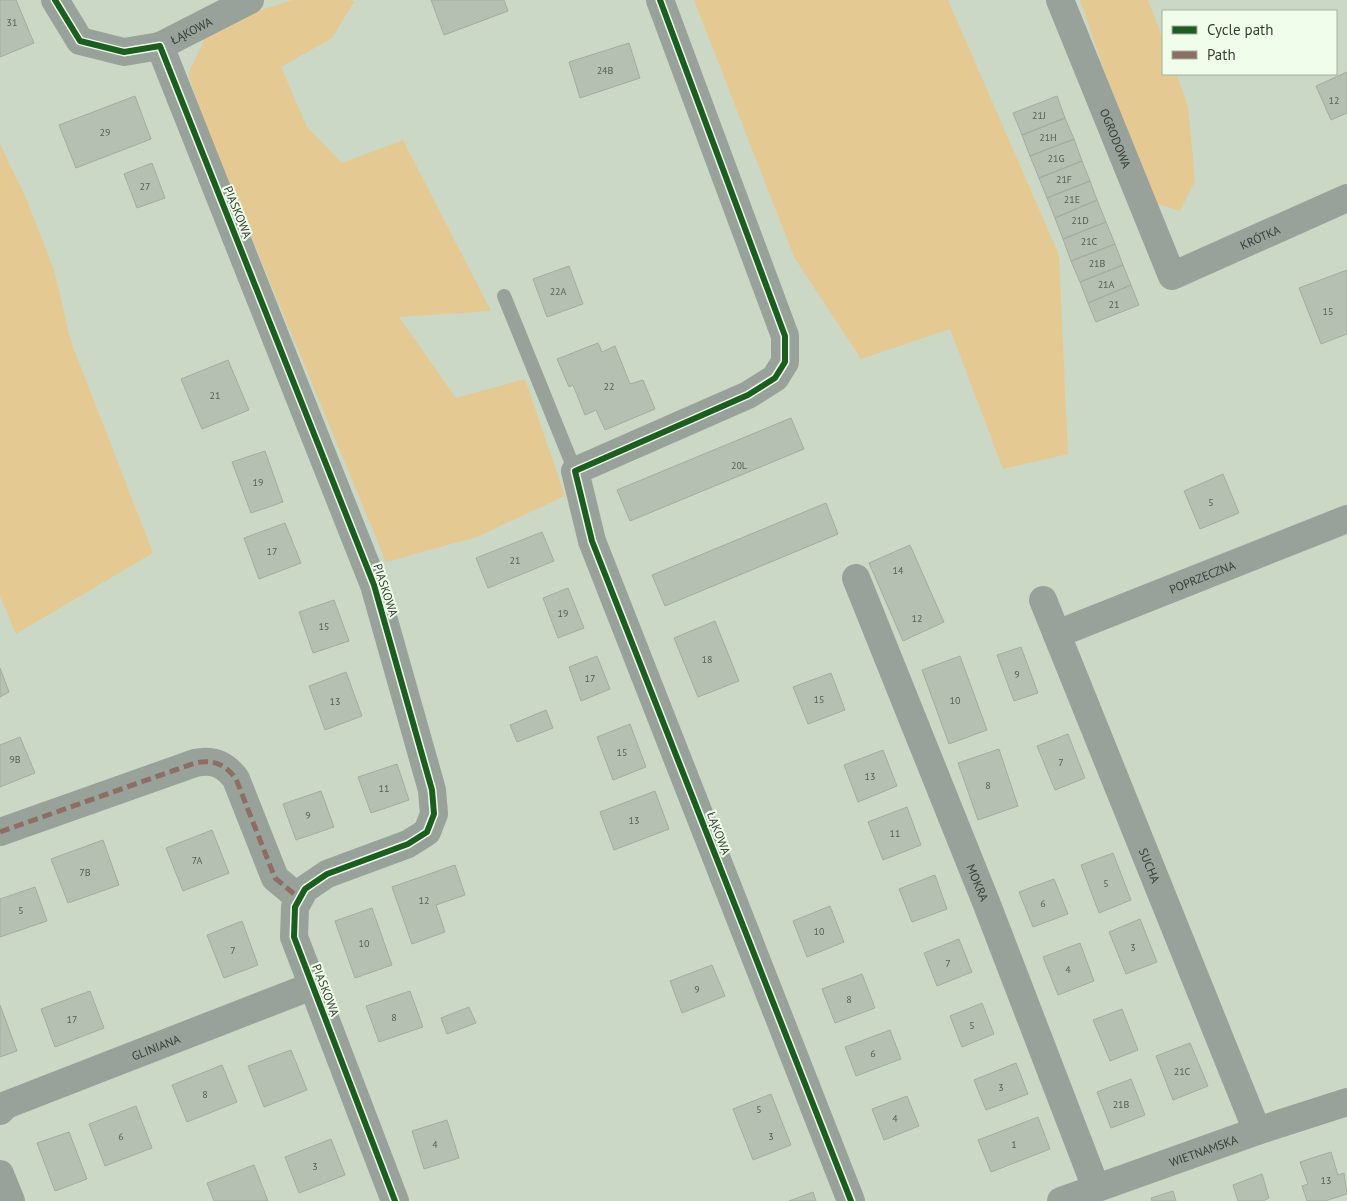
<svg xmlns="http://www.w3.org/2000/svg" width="1347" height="1201" font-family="'PT Sans',sans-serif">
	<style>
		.green { fill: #e4ca92 }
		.building { fill: #b6c0b2; stroke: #a2ad9e }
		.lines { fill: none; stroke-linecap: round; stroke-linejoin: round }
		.lane { stroke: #98a19a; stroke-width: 14 }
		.street { stroke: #98a19a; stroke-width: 28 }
		.quiet { stroke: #8d6e63; stroke-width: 5; stroke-dasharray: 10 5; stroke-linecap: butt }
		.cycleway-casing { stroke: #f0fdeb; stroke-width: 9 }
		.cycleway { stroke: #1b5e20; stroke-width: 6 }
		.labels { text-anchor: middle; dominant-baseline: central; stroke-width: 4; stroke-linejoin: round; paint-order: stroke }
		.number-label { font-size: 10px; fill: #566052 }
		.street-label { font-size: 12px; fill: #364032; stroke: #f0fdeb }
	</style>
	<rect width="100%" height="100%" fill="#cbd8c5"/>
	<path class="green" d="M292,0h59l3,2 -22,36 -51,29 26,60 35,36 61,-23 88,171 -92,6 57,81 69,-19 40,117 -88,41 -91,25 -181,-437 -17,-51 17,-36 44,-24z
		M694,0h254l111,255 9,199 -65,15 -53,-140 -89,30 -67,-102z
		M1080,0h68l15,40v34h13l12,32 7,75 -15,30 -25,-8 -23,-52z
		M0,144l26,54 29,75 15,66 83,214 -137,81 -16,-38z"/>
	<path class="building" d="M0,0h16l18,43 -34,14z
		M431,0h73l4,11 -64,24z
		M629,43l11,35 -60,20 -11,-36z
		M1347,72v41l-16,7 -15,-34z
		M135,96l16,43 -75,29 -17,-43z
		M1057,96l8,22 -43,17 -9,-22z
		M1065,118l9,21 -44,17 -8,-21z
		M1074,139l8,22 -43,17 -9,-22z
		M1082,161l8,20 -43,17 -8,-20z
		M152,163l13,35 -28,10 -13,-34z
		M1090,181l7,19 -42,18 -8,-20z
		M1097,200l9,22 -43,17 -8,-21z
		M1106,222l9,22 -44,17 -8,-22z
		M1115,244l8,21 -43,17 -9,-21z
		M1123,265l8,20 -43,18 -8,-21z
		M569,266l14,38 -36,13 -14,-38z
		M1347,270v64l-26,10 -22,-56z
		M1131,285l8,20 -43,17 -8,-19z
		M598,343l4,9 13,-6 15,38 13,-4 12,29 -50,21 -9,-20 -11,5 -12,-30 -4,2 -12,-28z
		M228,360l21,50 -47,19 -21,-50z
		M791,418l13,31 -174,72 -13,-31z
		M265,451l18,51 -32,11 -19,-51z
		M1223,474l16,39 -39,16 -16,-38z
		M826,503l12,31 -173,72 -13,-31z
		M285,523l16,40 -42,16 -15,-41z
		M542,532l12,29 -66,27 -12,-30z
		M910,545l34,77 -41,19 -34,-78z
		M568,588l16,40 -26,10 -15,-40z
		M334,600l15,41 -36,12 -14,-41z
		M715,621l24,60 -41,16 -24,-59z
		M1021,647l17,46 -24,8 -17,-46z
		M597,656l13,33 -29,12 -12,-34z
		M960,656l27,74 -38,14 -27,-74z
		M0,668l9,24 -9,5z
		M346,672l16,44 -37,14 -16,-44z
		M831,673l14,37 -37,14 -15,-37z
		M546,710l7,18 -36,14 -7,-17z
		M630,724l16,43 -33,13 -16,-43z
		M1068,734l17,44 -30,12 -18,-44z
		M20,737l15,36 -35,14v-42z
		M999,749l19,57 -40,14 -20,-57z
		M883,750l14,36 -39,16 -14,-37z
		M397,764l12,36 -38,13 -13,-36z
		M321,791l13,36 -38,13 -13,-36z
		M655,791l14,38 -55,21 -14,-38z
		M907,807l14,38 -38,15 -15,-38z
		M212,830l17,43 -46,18 -17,-43z
		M103,840l16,45 -51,18 -17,-44z
		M1113,853l18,47 -32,13 -18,-48z
		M455,865l10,30 -29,10 9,27 -33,12 -20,-57z
		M935,875l12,34 -35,13 -13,-33z
		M1054,879l14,35 -35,13 -14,-35z
		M35,887l12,34 -47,16v-38z
		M830,906l14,36 -37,15 -14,-36z
		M372,908l20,57 -37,13 -20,-57z
		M1140,919l17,43 -31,12 -17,-42z
		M242,921l16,44 -34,13 -17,-43z
		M959,939l13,33 -35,14 -13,-33z
		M1080,943l14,38 -36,14 -15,-38z
		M712,965l13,31 -43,17 -12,-32z
		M862,974l13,34 -40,15 -13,-34z
		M90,991l14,37 -49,19 -14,-38z
		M410,991l13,36 -44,15 -13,-36z
		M982,1003l12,31 -32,13 -12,-31z
		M0,1005l17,46 -17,6z
		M469,1007l7,16 -29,11 -6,-16z
		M1122,1009l16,41 -28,11 -17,-41z
		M890,1030l11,29 -45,17 -11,-29z
		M1190,1043l18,43 -35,14 -17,-44z
		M291,1050l16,40 -43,17 -16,-41z
		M1016,1063l12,31 -42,16 -12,-30z
		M222,1065l15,37 -50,20 -15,-37z
		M1131,1079l14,36 -34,13 -14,-36z
		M771,1094l20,51 -38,15 -20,-51z
		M907,1096l12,30 -35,14 -12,-31z
		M136,1106l16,42 -47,18 -16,-42z
		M1038,1117l12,32 -59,23 -13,-32z
		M447,1120l12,38 -35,11 -12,-38z
		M69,1132l18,47 -32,12 -18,-48z
		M331,1139l14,36 -46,18 -14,-36z
		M1331,1152l7,23 6,-2 3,21 -22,7h-18l-5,-15 6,-2 -8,-22z
		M254,1165l14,36h-54l-7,-18z
		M1262,1174l7,24 -6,3h-25l-5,-16z
		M1173,1191l3,10h-24l-1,-3z
		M813,1192l3,9h-27z"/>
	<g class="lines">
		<path class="lane" d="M504,296l71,175"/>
		<g class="street">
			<path d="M55,0l25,41 44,11 36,-6 214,539 58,205 2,24 -7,18 -19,12 -81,30 -22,15 -10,18 -1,30 101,264"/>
			<path d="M660,0l125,336v26l-10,16 -27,17 -173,76 17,70 259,660"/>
			<path id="s1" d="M1060,0l112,276 175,-78"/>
			<path id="s2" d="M160,46l90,-46"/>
			<path id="s3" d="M856,578l130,324 110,286"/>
			<path id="s4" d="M1043,600l214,531"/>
			<path id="s5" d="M1057,634l290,-115"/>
			<path d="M0,832l195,-69c18,-4 30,1 41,16l39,99 24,20"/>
			<path id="s6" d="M0,1111l6,-6 306,-119"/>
			<path d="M0,1174l11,27"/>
			<path id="s7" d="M1061,1201l196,-70 90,-29"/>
		</g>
		<path class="quiet" d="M0,832l195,-69c18,-4 30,1 41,16l39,99 24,20"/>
		<defs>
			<path id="cycleway" d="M55,0l25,41 44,11 36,-6 214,539 58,205 2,24 -7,18 -19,12 -81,30 -22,15 -10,18 -1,30 101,264
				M660,0l125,336v26l-10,16 -27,17 -173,76 17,70 259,660"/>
		</defs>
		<use href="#cycleway" class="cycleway-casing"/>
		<use href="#cycleway" class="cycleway"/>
	</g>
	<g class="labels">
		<g class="number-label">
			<text x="12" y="22">31</text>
			<text x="605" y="70">24B</text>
			<text x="1334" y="100">12</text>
			<text x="1039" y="115">21J</text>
			<text x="105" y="132">29</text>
			<text x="1048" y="137">21H</text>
			<text x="1056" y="158">21G</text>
			<text x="1064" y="179">21F</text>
			<text x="145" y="186">27</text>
			<text x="1072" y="199">21E</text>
			<text x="1080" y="220">21D</text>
			<text x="1089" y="241">21C</text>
			<text x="1097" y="263">21B</text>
			<text x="1106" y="284">21A</text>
			<text x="558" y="291">22A</text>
			<text x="1114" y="304">21</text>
			<text x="1328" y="311">15</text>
			<text x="609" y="386">22</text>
			<text x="215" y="395">21</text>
			<text x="739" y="465">20L</text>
			<text x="258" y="482">19</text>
			<text x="1211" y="502">5</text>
			<text x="272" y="551">17</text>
			<text x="515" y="560">21</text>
			<text x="898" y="570">14</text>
			<text x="563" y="613">19</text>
			<text x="917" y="618">12</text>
			<text x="324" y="626">15</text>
			<text x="707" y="659">18</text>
			<text x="1017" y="674">9</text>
			<text x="590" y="678">17</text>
			<text x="819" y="699">15</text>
			<text x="955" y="700">10</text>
			<text x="335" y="701">13</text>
			<text x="622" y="752">15</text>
			<text x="15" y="759">9B</text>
			<text x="1061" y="762">7</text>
			<text x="870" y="776">13</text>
			<text x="988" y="785">8</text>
			<text x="384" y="788">11</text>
			<text x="308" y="815">9</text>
			<text x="634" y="820">13</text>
			<text x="895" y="833">11</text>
			<text x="197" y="860">7A</text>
			<text x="85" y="872">7B</text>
			<text x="1106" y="883">5</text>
			<text x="424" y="900">12</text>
			<text x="1043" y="903">6</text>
			<text x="21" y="910">5</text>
			<text x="819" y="931">10</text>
			<text x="364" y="943">10</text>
			<text x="1133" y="947">3</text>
			<text x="233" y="950">7</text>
			<text x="948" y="963">7</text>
			<text x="1068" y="969">4</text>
			<text x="697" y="989">9</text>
			<text x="849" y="999">8</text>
			<text x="394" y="1017">8</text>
			<text x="72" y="1019">17</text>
			<text x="972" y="1025">5</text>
			<text x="873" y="1053">6</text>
			<text x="1182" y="1071">21C</text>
			<text x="1001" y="1087">3</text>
			<text x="205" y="1094">8</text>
			<text x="1121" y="1104">21B</text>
			<text x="759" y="1109">5</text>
			<text x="895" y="1118">4</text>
			<text x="121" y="1136">6</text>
			<text x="771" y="1136">3</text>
			<text x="435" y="1144">4</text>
			<text x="1014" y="1144">1</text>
			<text x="315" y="1166">3</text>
			<text x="1326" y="1180">13</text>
		</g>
		<g class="street-label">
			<text stroke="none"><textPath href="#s2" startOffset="35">ŁĄKOWA</textPath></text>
			<text stroke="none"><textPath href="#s1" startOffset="149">OGRODOWA</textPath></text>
			<text transform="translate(238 212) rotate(68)">PIASKOWA</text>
			<text stroke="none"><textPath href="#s1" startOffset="394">KRÓTKA</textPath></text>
			<text stroke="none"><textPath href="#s5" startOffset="156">POPRZECZNA</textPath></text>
			<text transform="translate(386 590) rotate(72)">PIASKOWA</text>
			<text transform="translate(719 833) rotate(69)">ŁĄKOWA</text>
			<text stroke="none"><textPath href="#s4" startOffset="286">SUCHA</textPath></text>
			<text stroke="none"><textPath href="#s3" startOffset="328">MOKRA</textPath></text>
			<text transform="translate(326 990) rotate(69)">PIASKOWA</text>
			<text stroke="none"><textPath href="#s6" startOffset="169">GLINIANA</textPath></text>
			<text stroke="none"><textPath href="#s7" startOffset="151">WIETNAMSKA</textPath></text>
		</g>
	</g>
	<rect x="1162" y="10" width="175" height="65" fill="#f0fdeb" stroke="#a6b1a1"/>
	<rect x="1172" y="26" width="25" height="8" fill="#1b5e20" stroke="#a6b1a1"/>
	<text x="1207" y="35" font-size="15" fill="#364032">Cycle path</text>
	<rect x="1172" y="51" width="25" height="8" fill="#8d6e63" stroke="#a6b1a1"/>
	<text x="1207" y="60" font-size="15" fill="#364032">Path</text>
</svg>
